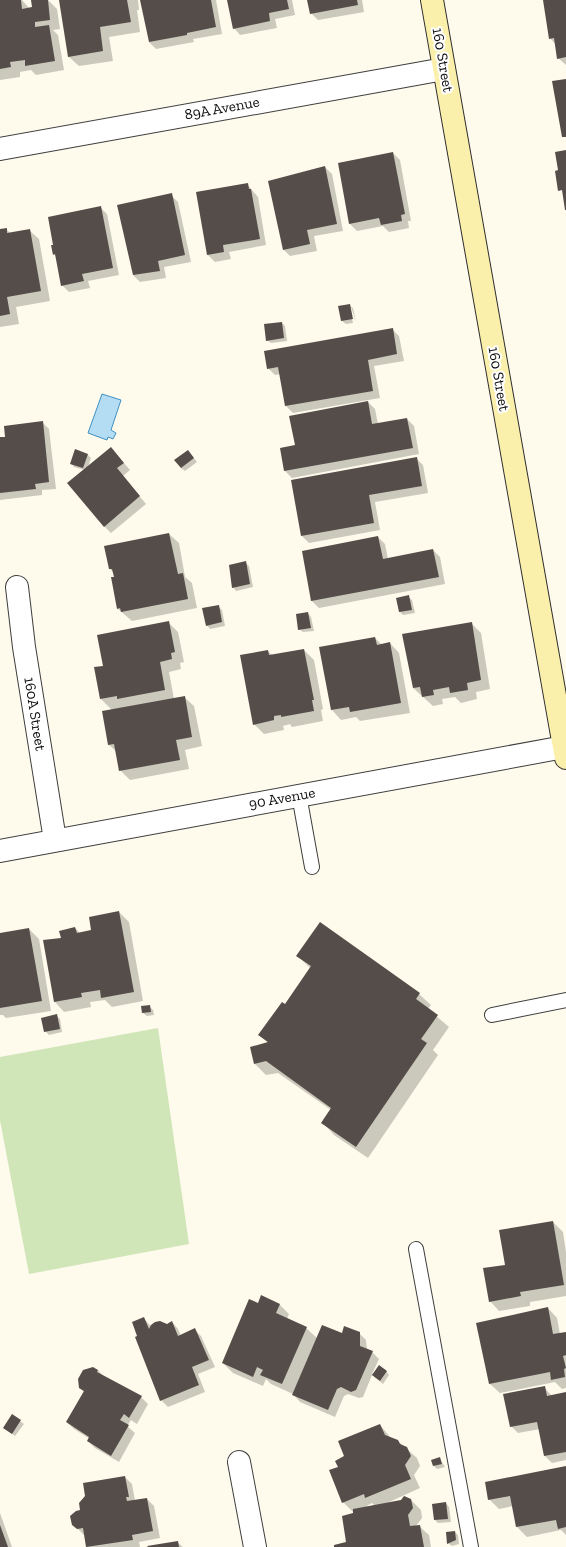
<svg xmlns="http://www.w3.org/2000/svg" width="566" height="1547" font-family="'Zilla Slab',serif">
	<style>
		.green { fill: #d1e6b8 }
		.water { fill: #b4dcf2; stroke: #3f92c5 }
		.shadow { fill: #0003; fill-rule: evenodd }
		.building { fill: #544d49 }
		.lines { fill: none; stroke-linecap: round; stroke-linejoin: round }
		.service-casing { stroke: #3f3f3f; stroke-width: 16 }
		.minor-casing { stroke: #3f3f3f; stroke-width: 24 }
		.secondary-casing { stroke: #2e2e2e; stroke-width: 24 }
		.service { stroke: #fff; stroke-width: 14 }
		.minor { stroke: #fff; stroke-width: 22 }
		.secondary { stroke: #faf0ab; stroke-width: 22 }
		.labels { text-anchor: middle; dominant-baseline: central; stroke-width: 4; stroke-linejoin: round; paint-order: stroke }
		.street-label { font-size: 15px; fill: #0c0c0c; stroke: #fff }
	</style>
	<rect width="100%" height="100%" fill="#fefaec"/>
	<path class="green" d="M158,1028l31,216 -160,30 -29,-154v-63z"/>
	<path class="water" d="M102,394l19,6 -10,30 5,3 -3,6 -5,-2 -1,3 -19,-7z"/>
	<path class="shadow" d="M22,0l8,9 3,-1 8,-8h7l9,9 3,20 -7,1 5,5 6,35 -28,5 -5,-5 -11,2v5l-20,3v-79z
		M60,0h78l1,10h-2l3,22 -31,5 4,24 -34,5 -10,-9z
		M147,0h69l6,34 -29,5 1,3 -38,7 -7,-7z
		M228,0h64l3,15 -20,4 2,9 -37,7 -6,-7z
		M308,0h54l2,12 -46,8 -7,-7z
		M544,0h22v65l-8,-7 -2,-13 -6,-7z
		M393,153l7,7 11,61h-3l1,7 -20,4 -6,-6 -26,5 -7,-7 -11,-61z
		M325,167l7,7 11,57 -29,5 3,15 -27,5 -7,-7z
		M247,184l11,13 8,48 -37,7 2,7 -16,3 -7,-7 -11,-62z
		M171,195l7,7 13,60 -27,5 2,11 -26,4 -7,-7z
		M101,208l6,6 12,61 -31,6 2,7 -21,4 -7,-7 -5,-28 -3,-3z
		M6,229l4,4 19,-3 10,9 11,62 -34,6 3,17 -19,3v-97z
		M349,305l4,3 3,14 -5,-15h-2l4,16 -7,1 -4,-3z
		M282,323l3,3 2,15 -16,2 -4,-3z
		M392,329l7,7 5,25 -30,5 6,32 -87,15 -7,-7 -5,-32 -6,1 -7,-7z
		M368,402l7,7 3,15 29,-5 7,7 5,28 -127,24 -7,-7 -4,-22 15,-3z
		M42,422l7,7 7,60 -14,1v5l-42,5v-62h6z
		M111,448l19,22 -7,6 23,28 -35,29 -7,-7 -19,-56 -11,-3 -3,-4 5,-13 12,5 3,3 -3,9z
		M188,451l9,11 -12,9 -4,-3z
		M416,458l7,7 5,28 -53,9 5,28 -71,13 -7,-7z
		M169,534l10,9 6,34 7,6 5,25 -65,13 -14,-12 -4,-36 -4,-4z
		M378,537l7,7 3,15 45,-9 7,7 5,27 -126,24 -7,-7 -9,-49z
		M246,563l3,3 4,21 -17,4 -3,-4z
		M408,597l4,3 3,13 -12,2 -3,-3z
		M218,606l4,4 3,16 -15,3 -3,-4z
		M308,613l3,4 3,14 -11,1 -4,-3z
		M168,622l10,10 6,30 -4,1 1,6 -12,3 5,27 10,-2 10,9 8,40 -17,4 4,19 -59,11 -10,-10 -3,-18 -8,-7 3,-35 -11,-11 -6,-31 9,-2z
		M471,623l10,10 9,56 -14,3 1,7 -16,4 -6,-6 -13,2 1,5 -10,2 -20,-18z
		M375,638l7,7 8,-2 9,10 11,60 -50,8 -4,-4 -15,3 -9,-10z
		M304,650l10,10 9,49 -2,1 2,11 -31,6 -2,-3 -7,2 1,4 -20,4 -10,-10 14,-73 5,5z
		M119,912l10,10 14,79 -31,6 -7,-7 -15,2 1,5 -27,5 -9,-10 7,-63 13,-11 5,5 12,-2z
		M29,929l10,10 12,72 -45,7 -3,-3h-3v-81z
		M298,956l121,38 12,11 -3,4 21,18 -16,23 5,5 -70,103 -34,-23 -11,-12 8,-13 -53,-37 -12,2 -11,-11 13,-21 -8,-8 25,-30 25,-37z
		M149,1006l4,4 1,5 -7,1 -4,-3 -1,-6z
		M56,1015l4,4 2,13 -13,3 -4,-4z
		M553,1222l10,10 3,20v44l-36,6v4l-31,5 -9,-10 16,-35z
		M258,1304h21l10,10 -2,5 19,9 11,10 42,-5 7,7 1,10 5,2 7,7 -7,15 14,-3 3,4 -6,9 -11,-9 -9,22 -4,1 -11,-4 -4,2 -9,21 -35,-15 -7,-8 -22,-10 -5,-5 -3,7 -30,-13 -10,-10z
		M548,1308l9,10 3,16 6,-1v55l-4,1 -7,-7 -55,11 -10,-9z
		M144,1319l7,7 16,-1 5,-3 6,7 3,7 13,-7 7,7 14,31 -17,7 7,18 -37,15 -7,-7 -23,-64z
		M98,1370l6,7 37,20 7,7 -11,20 -6,-4 -4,6 8,7 -16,29 -24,-14 -7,-7 2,-2 -16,-10 -7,-7 17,-30 -4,-4z
		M544,1387l8,9 14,-3v67l-14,3 -7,-7 -5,-27 -22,4 -7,-7z
		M20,1421l4,3 -9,12 -11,-8z
		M380,1425l11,13 7,3 19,17 3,8 -6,9 6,13 -33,15 24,-3 10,10 1,8 -6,8h3l10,9 2,12h-96l12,-4 8,-29 -12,-12 -4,-35 7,-10zM372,1503l3,3 -10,1z
		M439,1458l6,9 -8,2 -3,-3z
		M566,1467v68l-5,-5 -34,7 -10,-10 -4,-21 -14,3 -10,-10z
		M125,1477l7,7 3,17 12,-2 7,7 6,32 -21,4 1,5h-53l-2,-11 -12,-12 8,-13z
		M446,1503l3,4 2,15 -13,1 -3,-3z
		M0,1513l12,34h-12z
		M455,1532l3,3 1,9 -7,2 -4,-3z
		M177,1542l6,5h-31z"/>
	<path class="building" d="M0,0h21l1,9 10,-2 -1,-7h17l2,20 -15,2v5l14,-2 6,36 -30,5v-6l-15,2 1,5 -11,2z
		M59,0h68l4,22 -31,5 3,24 -35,6z
		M140,0h71l5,27 -29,6v2l-38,7z
		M227,0h60l2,9 -20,4 1,8 -37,8z
		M307,0h50l1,5 -48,9z
		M543,0h23v57l-9,2 -3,-21 -5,1z
		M566,79v58h-4l-10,-56z
		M566,150v60h-1l-3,-20 -4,1 -3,-20 3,-1 -3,-18z
		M393,152l12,62 -4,1 1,6 -21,4 -2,-7 -30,6 -11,-61z
		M325,166l12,58 -30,6 3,14 -27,6 -15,-69z
		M248,183l1,6h2l9,50 -37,6 1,7 -17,3 -11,-63z
		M172,193l13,62 -27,6 2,10 -27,4 -16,-70z
		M101,206l12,62 -31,6 2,7 -23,5 -6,-32 -2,1 -2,-10h2l-5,-28z
		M7,228v5l23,-4 11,62 -34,6 3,17 -10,2v-87z
		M350,304l3,15 -12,2 -3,-15z
		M282,322l2,16 -18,3 -2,-17z
		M393,328l4,26 -29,6 5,31 -88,15 -7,-39 -11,2 -3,-18z
		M368,401l4,23 35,-6 6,30 -129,23 -4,-23 15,-3 -6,-29z
		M43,421l6,61 -14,2 1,5 -36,4v-56h5l-1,-11z
		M111,447l13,16 -7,5 23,28 -36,31 -37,-44z
		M75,449l13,5 -5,14 -13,-4z
		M188,450l6,8 -13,10 -7,-8z
		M417,457l5,29 -53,9 5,28 -73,13 -10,-56z
		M169,533l9,41 5,-1 5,26 -67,13 -1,-4 -3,1 -6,-32h3l-2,-8h-3l-5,-23z
		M378,536l5,23 50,-10 6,28 -128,24 -9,-50z
		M246,561l4,23 -18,4 -3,-23z
		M409,595l3,15 -13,2 -3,-14z
		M219,605l3,17 -16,4 -4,-18z
		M308,612l3,16 -13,2 -2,-16z
		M169,621l6,31 -4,1 1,6 -12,3 5,28 -48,9v-3l-17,3 -6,-32 9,-1 -6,-31z
		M472,622l9,58 -14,3 1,7 -18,3 -1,-6 -16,3 1,5 -12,2 -2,-10 -7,1 -11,-54z
		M375,637l2,8 13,-3 11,61 -51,9 -1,-5 -18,3 -12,-63z
		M304,649l10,51h-2l2,11 -33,6v-2l-7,1v4l-21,5 -13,-70 28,-5 1,5z
		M185,696l7,41 -16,3 4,20 -61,11 -5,-27 -6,1 -6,-34z
		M119,911l15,81 -33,6 -1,-8 -19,3 1,4 -28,5 -11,-62 18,-2 -2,-7 16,-4 2,6 14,-3 -2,-13z
		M320,922l100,71 -4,6 22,16 -17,24 6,4 -71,104 -35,-24 10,-15 -65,-47 -12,3 -4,-17 18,-5 -10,-7 24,-33 3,2 26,-38 -15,-10z
		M29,928l13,73 -42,7v-75z
		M150,1005l1,7 -9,1 -1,-7z
		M57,1014l3,15 -16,3 -3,-14z
		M553,1221l11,64 -44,7 1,4 -32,6 -6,-34 22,-3 -6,-35z
		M261,1295l19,9 -4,9 31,14 -25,57 -22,-9 3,-5 -6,-3 -4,10 -31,-14 27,-64 9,4z
		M548,1307l5,27 13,-2v23l-3,1 3,12 -2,1 1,8 -14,3 -1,-8 -61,12 -13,-61z
		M144,1317l5,12 2,-4 4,-3 5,-1 7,3 5,-3 6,15 17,-8 14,32 -17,7 7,18 -39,16 -25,-64 2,-1 -5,-14z
		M322,1325l20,8 2,-7 16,6v14l13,5 -17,39 -5,2 -10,-5 -4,2 -9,21 -36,-15z
		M379,1365l8,6 -7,10 -8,-6z
		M93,1367l5,3 -1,2 45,24 -13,22 -5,-4 -4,6 9,5 -18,31 -24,-15 2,-4 -23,-15 18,-31 -5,-3 -1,-9 5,-9z
		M545,1386l2,10 19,-4v60l-22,4 -7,-34 -27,5 -7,-33z
		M12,1414l9,6 -9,14 -9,-6z
		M380,1424l5,11 13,5 2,4 7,3 4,9 -6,9 6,14 -46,19 -1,-4 -22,9 -13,-33 9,-3 -3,-6 9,-5 -6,-15z
		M440,1457l2,7 -9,2 -2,-6z
		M566,1466v61l-8,2 -2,-9 -40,7 -6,-31 -22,4 -3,-18z
		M125,1476l4,21h-3l1,4 20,-3 6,33 -21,4 1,5 -47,7 -3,-19 -6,1 -5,-4 -2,-9 6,-5 4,-1 -1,-7 6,-7 -2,-13z
		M404,1496l7,3 2,9 -5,7 2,11 10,-1 4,22h-90v-2l12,-3 -4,-26 11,-3v-4l48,-9z
		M446,1502l2,17 -14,1 -2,-16z
		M0,1525l8,22h-8z
		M455,1531l1,9 -9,4 -1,-12z
		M178,1541l1,6h-31l-1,-1z"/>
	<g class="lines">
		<defs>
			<path id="service" d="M299,795l13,72
				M492,1015l74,-15
				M416,1249l55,298"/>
			<path id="minor" d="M0,149l444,-80
				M17,587l7,60 31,193
				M0,851l564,-104
				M239,1462l16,85"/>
			<path id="secondary" d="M432,0l134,758"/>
		</defs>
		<use href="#service" class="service-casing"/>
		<use href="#minor" class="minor-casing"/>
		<use href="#secondary" class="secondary-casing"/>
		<use href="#service" class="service"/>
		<use href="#minor" class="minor"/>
		<use href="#secondary" class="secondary"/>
	</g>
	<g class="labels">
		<g class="street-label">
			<text transform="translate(443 60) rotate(80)">160 Street</text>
			<text transform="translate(222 108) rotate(-10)">89A Avenue</text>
			<text transform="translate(499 379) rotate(80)">160 Street</text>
			<text transform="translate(35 714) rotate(81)">160A Street</text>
			<text transform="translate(282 798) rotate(-10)">90 Avenue</text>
		</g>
	</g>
</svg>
